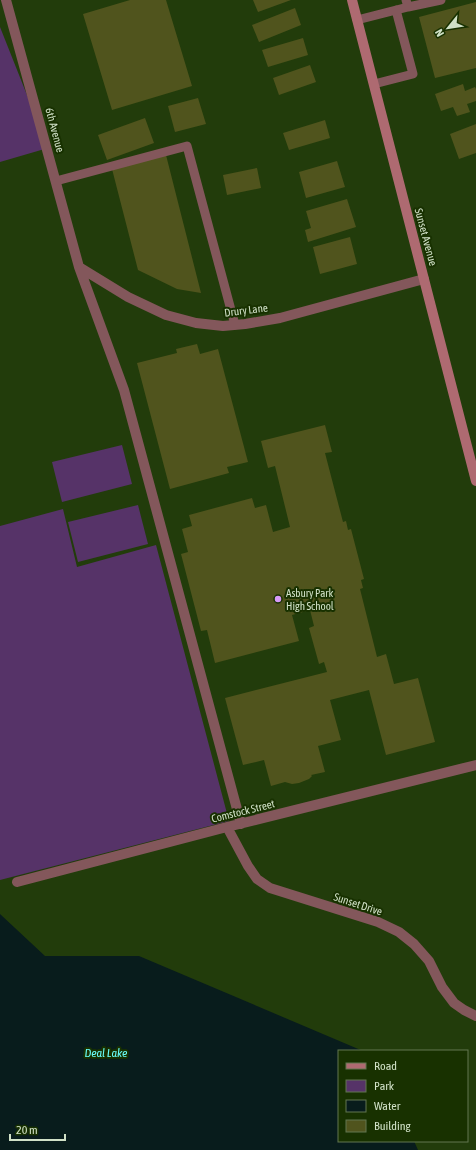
<svg xmlns="http://www.w3.org/2000/svg" width="476" height="1150" font-family="'Asap Condensed',sans-serif">
	<style>
		.green { fill: #563368 }
		.water { fill: #081c1c }
		.building { fill: #50541d }
		.lines { fill: none; stroke-linecap: round; stroke-linejoin: round }
		.lane { stroke: #83575b; stroke-width: 9 }
		.street { stroke: #83575b; stroke-width: 10 }
		.secondary { stroke: #ae6a71; stroke-width: 10 }
		.poi-dot { fill: #d89af8; stroke: #183100; stroke-width: 1.5 }
		.labels { text-anchor: middle; dominant-baseline: central; stroke-width: 4; stroke-linejoin: round; paint-order: stroke }
		.street-label { font-size: 11px; fill: #d1e1c7; stroke: #183100 }
		.poi-label { font-size: 11px; fill: #d1e1c7; stroke: #183100; text-anchor: start }
		.water-label { font-size: 12px; font-style: italic; fill: #68fefb; stroke: #183100 }
	</style>
	<rect width="100%" height="100%" fill="#223c0b"/>
	<path class="green" d="M0,27l48,121 -48,14z
		M122,445l10,39 -70,18 -10,-40z
		M138,505l10,39 -70,18 -10,-40z
		M63,509l14,58 79,-22 73,276 -229,59v-354z"/>
	<path class="water" d="M0,914l45,42h94l224,95h-24v90h75l4,9h-418z"/>
	<path class="building" d="M130,0h36l26,86 -80,24 -29,-96z
		M253,0h38l-33,12z
		M476,2v66l-41,10 -16,-61z
		M295,8l6,17 -42,17 -7,-17z
		M303,38l5,17 -40,12 -6,-17z
		M310,65l6,17 -37,13 -6,-17z
		M463,84l2,7 10,-4 1,2v12l-9,3 3,8 -13,4 -4,-9 -12,4 -6,-17z
		M198,98l8,26 -31,8 -7,-26z
		M145,118l9,25 -47,17 -9,-25z
		M325,120l5,18 -41,12 -6,-17z
		M476,124v29l-17,6 -9,-25z
		M166,155l35,138 -24,-4 -39,-19 -26,-101z
		M337,161l8,26 -39,11 -7,-26z
		M257,168l4,20 -34,7 -4,-20z
		M347,199l9,28 -48,15 -3,-12 6,-2 -5,-17z
		M350,237l7,27 -37,10 -7,-27z
		M197,344l3,10 18,-5 30,113 -21,5 2,6 -59,16 -33,-126 40,-10 -1,-4z
		M325,425l7,27 -7,1 18,69 3,-1 2,9 3,-1 13,50 -3,1 2,8 -3,1 17,68 9,-3 8,30 24,-6 17,64 -49,13 -17,-65 -39,10 11,40 -23,6 7,26 -14,3 1,1 -3,3 -10,4 -7,1 -7,-2 -14,4 -7,-26 -21,5 -18,-67 102,-26 -3,-10 -5,2 -10,-36 5,-2 -4,-16 -18,5 7,26 -84,22 -8,-33 -6,1 -20,-77 7,-2 -6,-23 10,-3 -3,-11 63,-17 3,10 11,-3 7,27 17,-5 -15,-61 -7,2 -7,-27z"/>
	<g class="lines">
		<path class="lane" d="M408,7l33,-7
			M357,20l51,-13 -2,-7
			M374,84l39,-10 -17,-64
			M56,181l131,-35 48,179"/>
		<path class="street" d="M6,0l73,267 45,123 117,434
			M79,267l49,30 38,18 30,8 27,3 22,-2 35,-6 144,-39
			M227,827l21,39 9,13 13,9 108,34 21,10 15,12 15,17 13,26 12,16 10,7 12,6
			M17,882l210,-55 249,-62"/>
		<path class="secondary" d="M352,0l124,481"/>
	</g>
	<circle class="poi-dot" cx="278" cy="599" r="4"/>
	<g class="labels">
		<g class="street-label">
			<text transform="translate(55 130) rotate(75)">6th Avenue</text>
			<text transform="translate(426 237) rotate(75)">Sunset Avenue</text>
			<text transform="translate(246 310) rotate(-7)">Drury Lane</text>
			<text transform="translate(243 811) rotate(-14)">Comstock Street</text>
			<text transform="translate(358 904) rotate(18)">Sunset Drive</text>
		</g>
		<g class="poi-label">
			<text x="286" y="593">Asbury Park<tspan x="286" dy="13">High School</tspan></text>
		</g>
		<g class="water-label">
			<text x="106" y="1053">Deal Lake</text>
		</g>
	</g>
	<rect x="338" y="1050" width="130" height="92" fill="#183100" stroke="#627750"/>
	<rect x="346" y="1063" width="20" height="6" fill="#ae6a71" stroke="#627750"/>
	<text x="374" y="1070" font-size="12" fill="#d1e1c7">Road</text>
	<rect x="346" y="1080" width="20" height="12" fill="#563368" stroke="#627750"/>
	<text x="374" y="1090" font-size="12" fill="#d1e1c7">Park</text>
	<rect x="346" y="1100" width="20" height="12" fill="#081c1c" stroke="#627750"/>
	<text x="374" y="1110" font-size="12" fill="#d1e1c7">Water</text>
	<rect x="346" y="1120" width="20" height="12" fill="#50541d" stroke="#627750"/>
	<text x="374" y="1130" font-size="12" fill="#d1e1c7">Building</text>
	<g transform="translate(448 28) rotate(240)" stroke="#183100" stroke-width="3" paint-order="stroke">
	<path d="M0-3L7 15L0 10L-7 15Z" fill="#d1e1c7"/>
	<text y="-6" font-size="11" font-weight="bold" text-anchor="middle" fill="#d1e1c7">N</text>
	</g>
	<path d="M10 1134v6h55v-6" fill="none" stroke="#d1e1c7" stroke-width="2"/>
	<text x="16" y="1134" font-size="12" fill="#d1e1c7" stroke="#183100" stroke-width="3" paint-order="stroke">20 m</text>
</svg>
